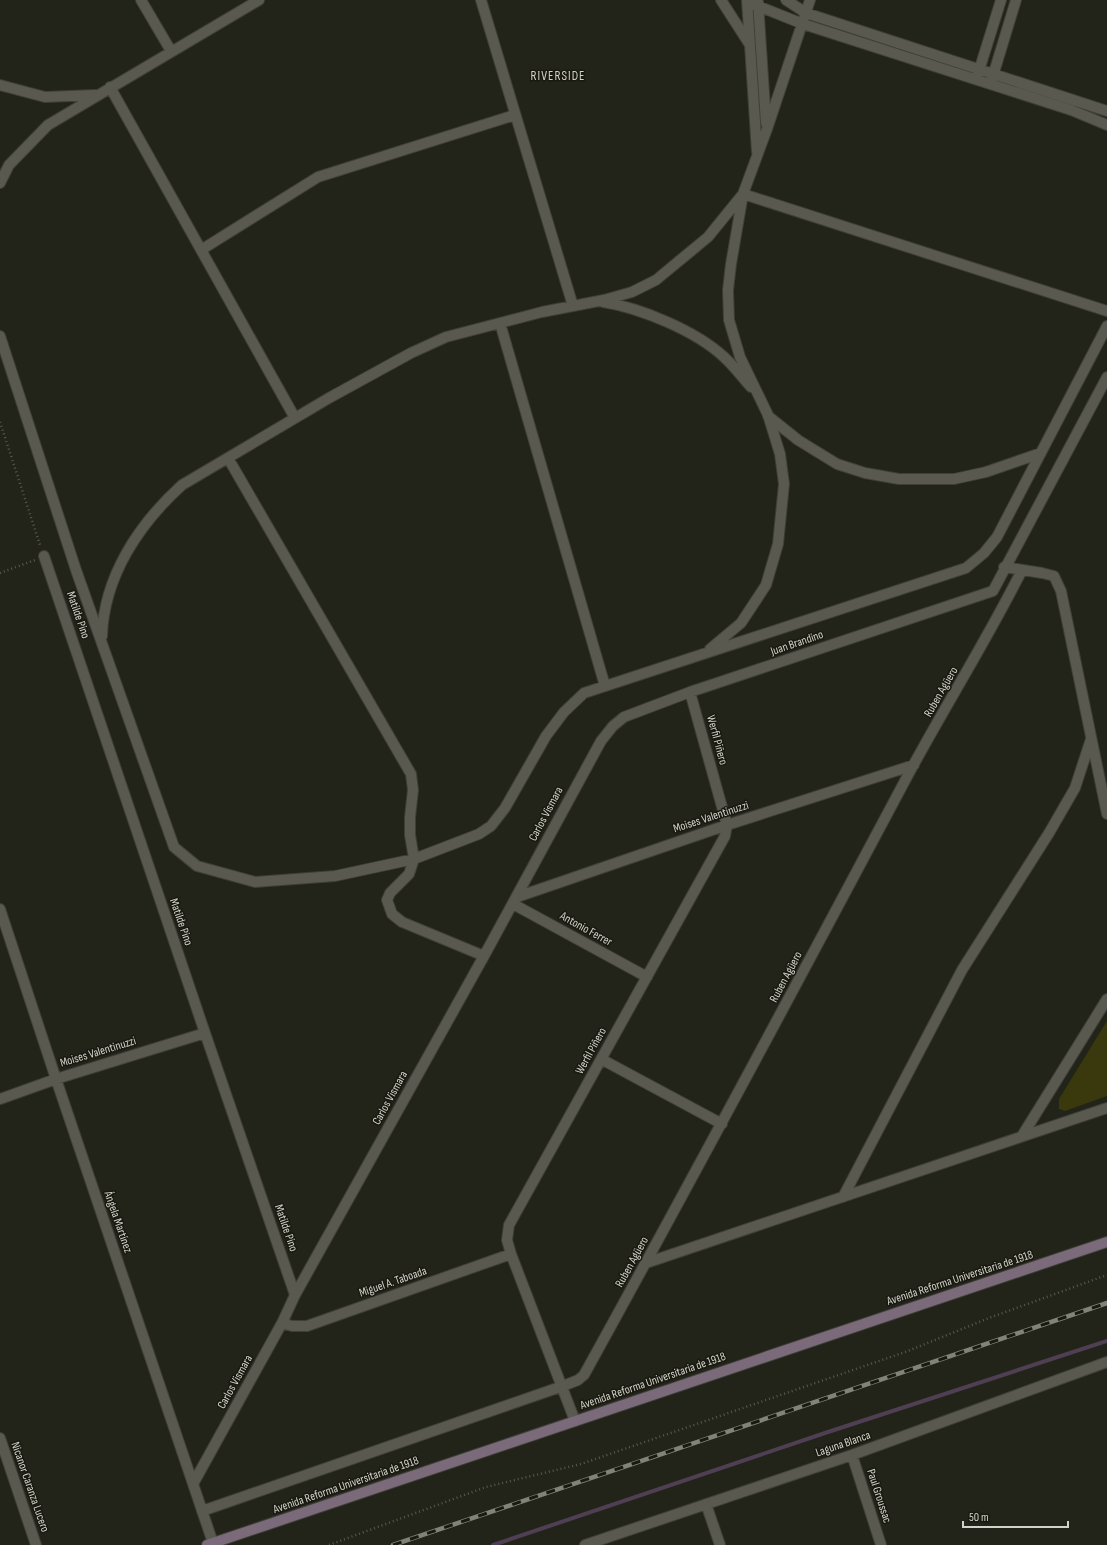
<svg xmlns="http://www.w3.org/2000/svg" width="1107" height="1545" font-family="'Sofia Sans Condensed',sans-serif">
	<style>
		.green { fill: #39390d }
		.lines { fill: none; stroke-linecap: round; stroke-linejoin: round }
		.stream { stroke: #4e3f53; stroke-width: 4 }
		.street-casing { stroke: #3f3f38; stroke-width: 12 }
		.secondary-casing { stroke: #3f3f38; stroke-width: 12 }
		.path { stroke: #585950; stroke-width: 2.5; stroke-dasharray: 1 3; stroke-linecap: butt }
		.street { stroke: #59594f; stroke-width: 10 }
		.secondary { stroke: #7a6a7a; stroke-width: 10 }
		.rail-casing { stroke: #81827a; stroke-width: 4.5 }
		.rail { stroke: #191910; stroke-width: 3; stroke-dasharray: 9; stroke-linecap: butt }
		.labels { text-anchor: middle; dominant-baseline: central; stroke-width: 3; stroke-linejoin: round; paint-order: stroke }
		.street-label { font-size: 12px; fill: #d1d2cb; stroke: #191910 }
		.neighbourhood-label { font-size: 13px; letter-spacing: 1px; fill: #d1d2cb; stroke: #191910 }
	</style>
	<rect width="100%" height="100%" fill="#222319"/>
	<path class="green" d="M1107,1021v75l-42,15 -6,-2v-10z"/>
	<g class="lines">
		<path class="stream" d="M493,1545l335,-113 279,-91"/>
		<defs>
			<path id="street" d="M141,0l30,51
				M481,0l92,306
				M721,0l29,45
				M747,0l10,152
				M786,0l20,13 301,98
				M748,2l55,22 268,86 36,15
				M758,2l8,121
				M978,74l23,-74
				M992,79l24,-79
				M0,85l45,12 50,-2
				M110,87l185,331
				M0,183l9,-18 39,-40 211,-125
				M201,250l117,-73 197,-62
				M603,302c38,6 93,29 121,55 10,9 18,20 27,30
				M500,323l105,363
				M0,336l76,234 98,277 23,19 58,16 80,-6 79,-17 65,-25 12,-8 14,-18 41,-72 18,-24 20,-19 382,-125 18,-15 13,-16 110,-211
				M768,416l30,24 39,24 28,9 34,6h55l32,-7 55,-19
				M228,458l183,316 2,16 -3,27v18l4,24 -5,15 -19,19 -3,7 5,14 10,8 82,34
				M44,556l161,477 90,262
				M1004,567l38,6 12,3 7,15 46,223
				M102,636c2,-60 37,-112 80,-151l147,-87 82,-45 35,-16 96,-25 62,-12 28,-8 24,-12 52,-43 35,-43 364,117
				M710,649l31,-26 25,-38 12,-41 6,-60 -4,-30 -12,-39 -28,-58 -11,-37 -1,-30 3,-26 12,-70 24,-65 43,-129
				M517,897l210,-72 187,-60
				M513,904l134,73
				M0,909l56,170 157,464
				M601,1059l121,65
				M0,1099l56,-20 149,-46
				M1022,1136l85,-137
				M843,1197l119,-227 87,-137 26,-45 16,-49
				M646,1263l461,-155
				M282,1323l10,3h15l204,-72
				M575,1421l-64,-167 -4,-14 2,-15 216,-389 2,-11 -37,-133
				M0,1438l36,107
				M852,1455l29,90
				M193,1484l89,-161 13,-28 189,-339 117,-215 12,-15 11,-9 66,-25 303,-101 114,-214
				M706,1504l14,41
				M202,1511l361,-125 15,-6 6,-5c110,-199 217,-399 324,-600 37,-69 79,-135 114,-205
				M585,1545l267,-90 255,-93"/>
			<path id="secondary" d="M207,1545l900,-303"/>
		</defs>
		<use href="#street" class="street-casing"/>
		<use href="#secondary" class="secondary-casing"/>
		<path class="path" d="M0,422l40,123
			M0,573l35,-13
			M329,1545l157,-58 95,-23 327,-113 81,-33 118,-43"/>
		<use href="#street" class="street"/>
		<use href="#secondary" class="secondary"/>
		<defs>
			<path id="rail" d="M393,1545l714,-242"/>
		</defs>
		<use href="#rail" class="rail-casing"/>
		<use href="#rail" class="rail"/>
	</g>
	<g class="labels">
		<g class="street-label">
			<text transform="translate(78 615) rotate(71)">Matilde Pino</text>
			<text transform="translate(797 643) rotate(-19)">Juan Brandino</text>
			<text transform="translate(941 692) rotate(-60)">Ruben Agüero</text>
			<text transform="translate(717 740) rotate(75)">Werfil Piñero</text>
			<text transform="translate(546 814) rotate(-62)">Carlos Vismara</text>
			<text transform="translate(711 817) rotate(-18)">Moises Valentinuzzi</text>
			<text transform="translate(181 922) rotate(71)">Matilde Pino</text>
			<text transform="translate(586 929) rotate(29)">Antonio Ferrer</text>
			<text transform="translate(786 977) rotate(-62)">Ruben Agüero</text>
			<text transform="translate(591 1051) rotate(-61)">Werfil Piñero</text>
			<text transform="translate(98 1052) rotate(-17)">Moises Valentinuzzi</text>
			<text transform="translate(390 1098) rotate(-61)">Carlos Vismara</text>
			<text transform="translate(118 1222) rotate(71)">Ángela Martínez</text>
			<text transform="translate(286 1228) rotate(71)">Matilde Pino</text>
			<text transform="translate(632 1262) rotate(-61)">Ruben Agüero</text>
			<text transform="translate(960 1278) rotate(-18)">Avenida Reforma Universitaria de 1918</text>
			<text transform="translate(393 1282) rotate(-19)">Miguel A. Taboada</text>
			<text transform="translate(653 1381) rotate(-19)">Avenida Reforma Universitaria de 1918</text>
			<text transform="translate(235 1382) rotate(-61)">Carlos Vismara</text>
			<text transform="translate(843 1444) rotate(-19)">Laguna Blanca</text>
			<text transform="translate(346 1485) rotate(-19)">Avenida Reforma Universitaria de 1918</text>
			<text transform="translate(30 1487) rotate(71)">Nicanor Caranza Lucero</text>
			<text transform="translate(879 1496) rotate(72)">Paul Groussac</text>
		</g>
		<g class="neighbourhood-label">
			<text x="558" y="76">RIVERSIDE</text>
		</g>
	</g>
	<path d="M963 1521v6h105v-6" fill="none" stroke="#d1d2cb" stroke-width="2"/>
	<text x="969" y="1521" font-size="12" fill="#d1d2cb" stroke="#191910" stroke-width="3" paint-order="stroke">50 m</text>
</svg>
